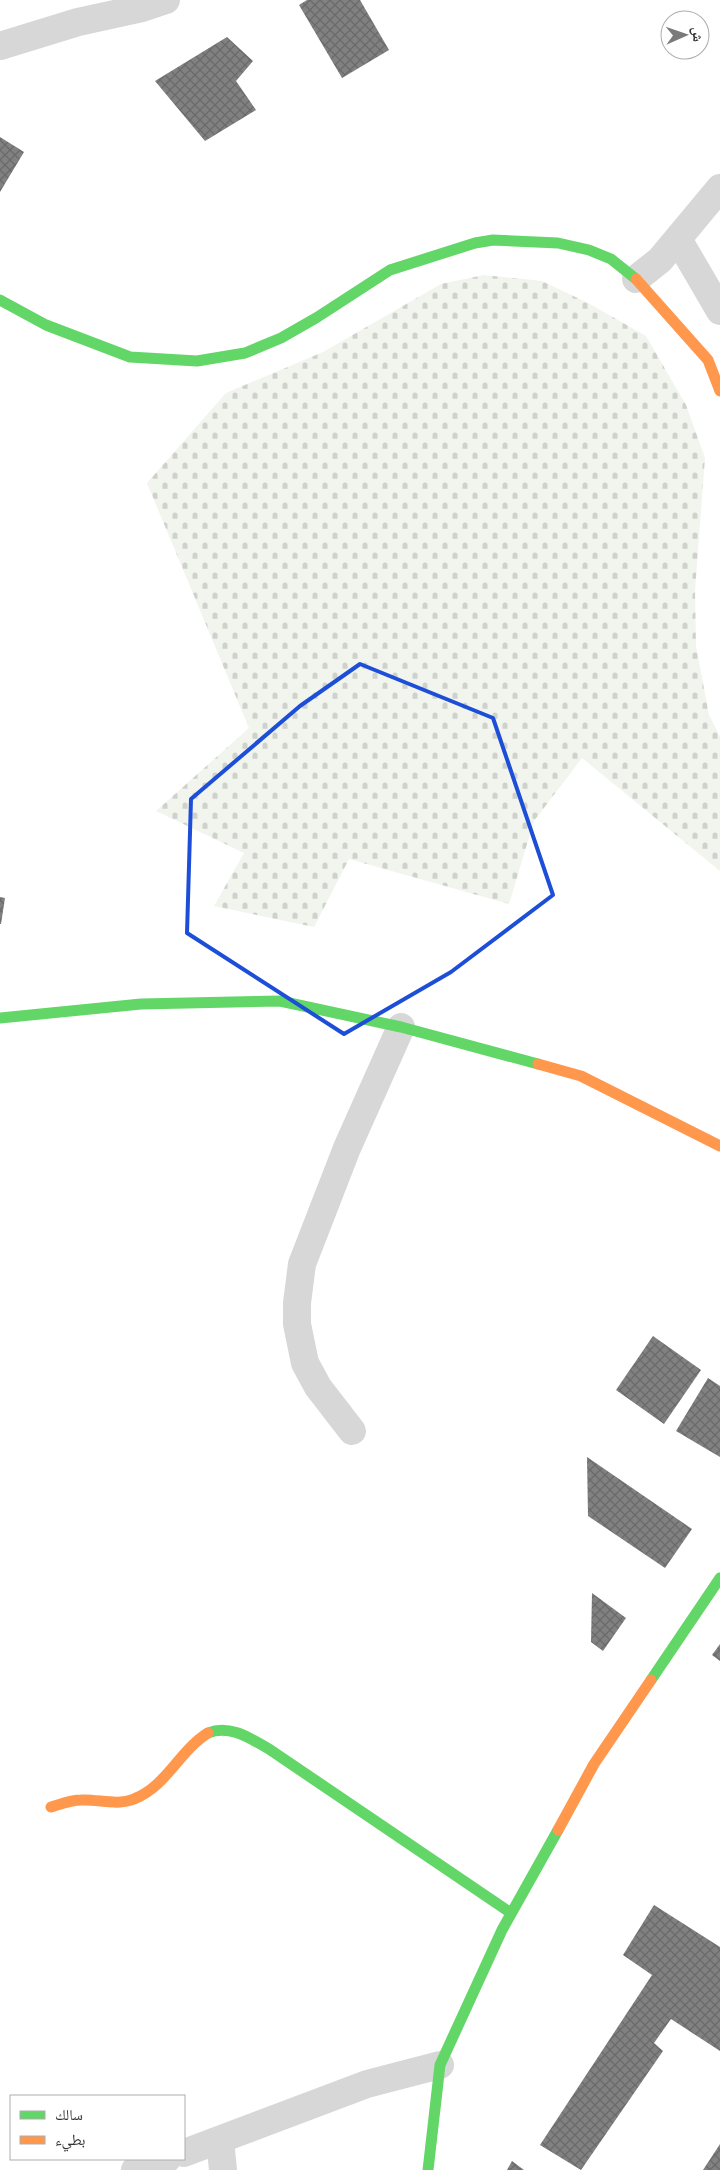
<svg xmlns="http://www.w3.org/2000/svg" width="720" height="2170" font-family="Mulish,'Noto Naskh Arabic',sans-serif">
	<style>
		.cemetery { fill: url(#cemetery-stones) }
		.building { fill: url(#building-cross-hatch) }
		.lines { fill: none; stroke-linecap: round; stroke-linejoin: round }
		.street { stroke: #d7d7d7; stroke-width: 28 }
		.fast { stroke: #63d668; stroke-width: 11 }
		.slow { stroke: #ff974d; stroke-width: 11 }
		.marked { fill: none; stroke: #1d4ed8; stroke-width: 4; stroke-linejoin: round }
	</style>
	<defs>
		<pattern id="cemetery-stones" width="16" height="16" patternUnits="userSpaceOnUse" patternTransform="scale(1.25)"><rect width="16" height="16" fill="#f1f5ed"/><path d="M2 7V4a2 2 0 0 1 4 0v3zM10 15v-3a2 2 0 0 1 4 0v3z" fill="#cfd2cc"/></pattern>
		<pattern id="building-cross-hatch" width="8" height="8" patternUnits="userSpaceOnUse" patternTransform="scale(1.25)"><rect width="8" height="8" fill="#818181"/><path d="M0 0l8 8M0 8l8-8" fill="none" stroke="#6a6a6a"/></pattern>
	</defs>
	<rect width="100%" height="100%" fill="#fff"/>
	<path class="cemetery" d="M484,275l58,6 46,22 58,33 40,69 19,53 -10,132 1,56 13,69 11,22v134l-138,-113 -48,63 -25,83 -160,-45 -35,68 -100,-21 30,-53 -88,-42 93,-83 -102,-245 79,-90 97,-41 118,-68z"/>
	<path class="building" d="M307,0h53l29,50 -47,28 -43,-73z
		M227,37l26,24 -17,20 20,29 -51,31 -50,-60z
		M0,137l24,15 -24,40z
		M0,897l5,1 -4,26h-1z
		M653,1336l48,34 -37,54 -48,-34z
		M708,1378l12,8v71l-44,-26z
		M587,1457l105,72 -27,39 -77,-52z
		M592,1593l34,25 -23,33 -12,-9z
		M720,1644v17l-8,-6z
		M654,1905l66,42v104l-49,-32 -17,24 9,8 -82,119 -41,-25 112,-170 -29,-20z
		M720,2144v26h-17z
		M512,2161l12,9h-17z"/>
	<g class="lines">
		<path class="street" d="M0,46l78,-24 64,-14 24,-8
			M678,239l42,72
			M636,279l24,-19 60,-72
			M352,1431l-34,-44 -13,-24 -8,-39v-21l5,-39 45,-116 54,-121
			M220,2140l3,30
			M184,2153l183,-69 73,-19
			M135,2170l32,-11"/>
		<path class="fast" d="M0,300l46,25 84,32 67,4 48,-8 36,-15 35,-20 74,-48 85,-27 18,-3 65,3 31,7 22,9 25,20
			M0,1018l141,-14 139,-3 121,26 137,37
			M651,1680l69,-102
			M208,1733c22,-9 43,6 61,16l242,164
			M428,2170l12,-105 62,-135 56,-100"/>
		<path class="slow" d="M636,279l72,81 12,31
			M538,1064l43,12 139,70
			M51,1807c10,-3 20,-7 30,-7 18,-1 36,6 53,-1 32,-12 46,-49 74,-66
			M558,1830l36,-66 57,-84"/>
	</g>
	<path class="marked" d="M360,664l133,54 60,177 -102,77 -107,62 -157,-101 4,-134 109,-93z"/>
	<rect x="10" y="2095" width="175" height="65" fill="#ffffff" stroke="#adadad"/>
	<rect x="20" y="2111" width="25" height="8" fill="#63d668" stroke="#adadad"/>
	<text x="55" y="2120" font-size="15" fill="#333333">سالك</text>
	<rect x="20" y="2136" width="25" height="8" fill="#ff974d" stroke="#adadad"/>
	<text x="55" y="2145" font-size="15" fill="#333333">بطيء</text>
	<g transform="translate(685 35) rotate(88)"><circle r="24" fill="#ffffff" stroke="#adadad"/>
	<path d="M0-4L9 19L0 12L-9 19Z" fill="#7a7a7a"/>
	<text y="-8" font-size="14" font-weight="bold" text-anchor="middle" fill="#333333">ش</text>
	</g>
</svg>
